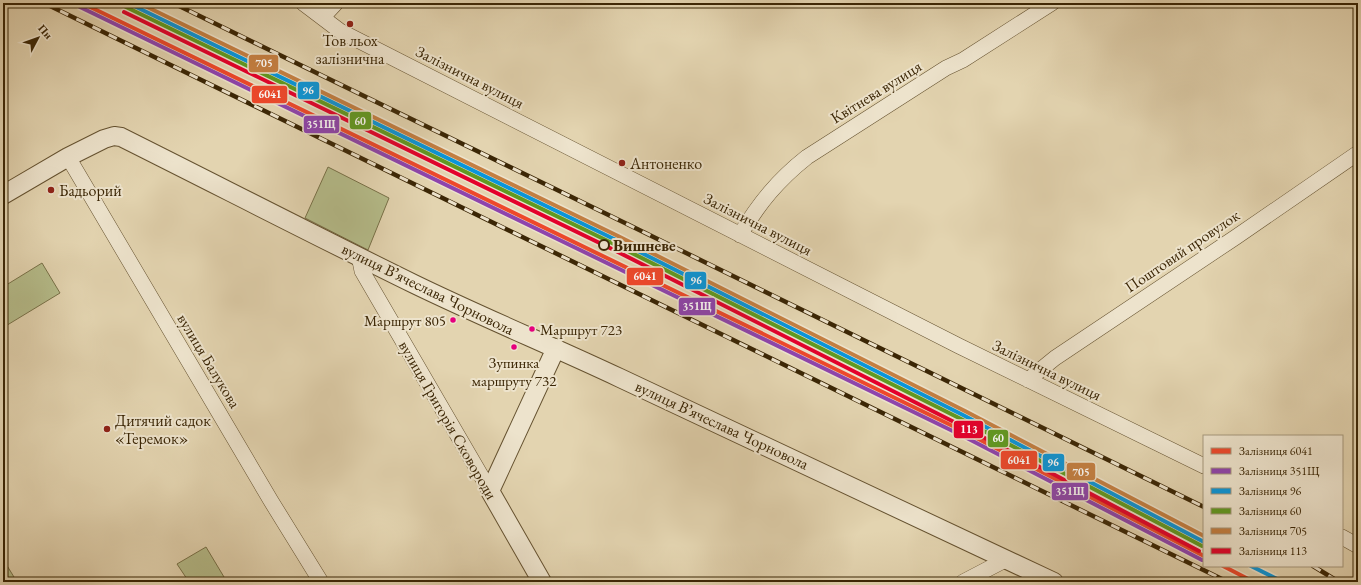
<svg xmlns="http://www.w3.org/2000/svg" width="1361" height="585" font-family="'EB Garamond',serif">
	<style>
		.grass { fill: #b5bc8a; stroke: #787148 }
		.park { fill: url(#park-dots); stroke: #787148 }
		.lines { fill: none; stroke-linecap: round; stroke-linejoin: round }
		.minor-casing { stroke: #655230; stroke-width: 16 }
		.tertiary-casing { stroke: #655230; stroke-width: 20 }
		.minor { stroke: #ede3cc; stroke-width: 15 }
		.tertiary { stroke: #ede3cc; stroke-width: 18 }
		.rail-casing { stroke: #3b2605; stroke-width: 4.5 }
		.rail { stroke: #ede3cc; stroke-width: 3; stroke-dasharray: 9; stroke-linecap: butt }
		.rail-1-casing { stroke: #ede3cc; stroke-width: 7 }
		.rail-2-casing { stroke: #ede3cc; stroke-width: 7 }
		.rail-3-casing { stroke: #ede3cc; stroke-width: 7 }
		.rail-4-casing { stroke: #ede3cc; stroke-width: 7 }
		.rail-5-casing { stroke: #ede3cc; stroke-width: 7 }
		.rail-6-casing { stroke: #ede3cc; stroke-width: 7 }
		.rail-1 { stroke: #ee482b; stroke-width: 4 }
		.rail-2 { stroke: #8e44ad; stroke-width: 4 }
		.rail-3 { stroke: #0996da; stroke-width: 4 }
		.rail-4 { stroke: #609a21; stroke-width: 4 }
		.rail-5 { stroke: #c47f42; stroke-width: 4 }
		.rail-6 { stroke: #e4002b; stroke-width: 4 }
		.poi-dot { fill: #8f2418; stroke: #ede3cc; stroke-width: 1.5 }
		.stop-dot { fill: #ede3cc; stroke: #3b2605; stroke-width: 2 }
		.bus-dot { fill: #e5007d; stroke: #ede3cc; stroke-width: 1.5 }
		.labels { text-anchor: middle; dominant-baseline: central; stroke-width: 4; stroke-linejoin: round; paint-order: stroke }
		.bus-label { font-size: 15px; fill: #3b2605; stroke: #ede3cc; text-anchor: end }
		.poi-label { font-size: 16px; fill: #3b2605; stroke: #ede3cc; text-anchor: start }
		.street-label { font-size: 16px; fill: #3b2605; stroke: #ede3cc }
		.stop-label { font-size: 16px; font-weight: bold; fill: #3b2605; stroke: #ede3cc; text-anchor: start }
		.line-badge { stroke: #ede3cc; stroke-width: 1.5 }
		.badge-label { font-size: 11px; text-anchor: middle; font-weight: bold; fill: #fff }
	</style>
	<defs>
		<pattern id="park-dots" width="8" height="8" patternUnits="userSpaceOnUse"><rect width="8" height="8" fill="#b5bc8a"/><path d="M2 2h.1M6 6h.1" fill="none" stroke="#9da176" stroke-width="1.8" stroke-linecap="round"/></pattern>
	</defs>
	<rect width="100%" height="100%" fill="#e3d4b0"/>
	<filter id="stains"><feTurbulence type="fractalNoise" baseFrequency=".005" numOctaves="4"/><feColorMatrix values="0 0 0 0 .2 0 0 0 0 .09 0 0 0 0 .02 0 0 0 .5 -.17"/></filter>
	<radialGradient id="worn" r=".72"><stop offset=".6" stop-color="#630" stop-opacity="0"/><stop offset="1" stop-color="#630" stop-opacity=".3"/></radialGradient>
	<path class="grass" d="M328,167l61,31 -21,52 -63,-32z
		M42,263l18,30 -56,34 -1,-40z
		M206,547l21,35h-38l-12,-18z"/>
	<path class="park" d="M3,559l14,23h-14z"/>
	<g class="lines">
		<defs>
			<path id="minor" d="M303,3l37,28 619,315 245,120
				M323,17l13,-14
				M68,157l203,344 50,81
				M740,235c19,-32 38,-55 67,-78l139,-89 17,-8 89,-57
				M359,256l3,15 128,220
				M1028,380l27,-22 181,-121 122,-84
				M1342,537l16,9
				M963,582l44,-23"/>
			<path id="tertiary" d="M3,195l65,-38 36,-18 10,-3 7,1c98,49 195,99 293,147 68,33 138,62 206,94l434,204
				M542,582l-52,-91 66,-143"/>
		</defs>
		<use href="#minor" class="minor-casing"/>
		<use href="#tertiary" class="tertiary-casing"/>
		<use href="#minor" class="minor"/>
		<use href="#tertiary" class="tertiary"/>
		<defs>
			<path id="rail" d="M44,3l1184,579
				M173,3l452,220 579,284
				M1313,566l26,16"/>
		</defs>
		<use href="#rail" class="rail-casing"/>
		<use href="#rail" class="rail"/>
		<defs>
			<path id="rail-1" d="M82,3l883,429 239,124
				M1223,566l31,16"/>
			<path id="rail-2" d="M80,7l883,429 239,124"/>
			<path id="rail-3" d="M128,3l488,237 347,175 241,127
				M1251,566l32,16"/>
			<path id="rail-4" d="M126,7l488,237 347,175 241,127"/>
			<path id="rail-5" d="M139,3l479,233 347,175 239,125"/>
			<path id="rail-6" d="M124,12l488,237 346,175 241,127"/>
		</defs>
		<use href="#rail-1" class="rail-1-casing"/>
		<use href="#rail-2" class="rail-2-casing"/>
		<use href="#rail-3" class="rail-3-casing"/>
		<use href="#rail-4" class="rail-4-casing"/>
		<use href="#rail-5" class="rail-5-casing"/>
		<use href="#rail-6" class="rail-6-casing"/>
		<use href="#rail-1" class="rail-1"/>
		<use href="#rail-2" class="rail-2"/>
		<use href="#rail-3" class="rail-3"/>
		<use href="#rail-4" class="rail-4"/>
		<use href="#rail-5" class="rail-5"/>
		<use href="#rail-6" class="rail-6"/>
	</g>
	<g class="poi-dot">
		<circle cx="350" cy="24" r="4"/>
		<circle cx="622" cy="163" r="4"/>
		<circle cx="51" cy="190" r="4"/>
		<circle cx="107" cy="429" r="4"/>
	</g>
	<circle class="stop-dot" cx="604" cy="245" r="5"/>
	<g class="bus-dot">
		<circle cx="453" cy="320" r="3.5"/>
		<circle cx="532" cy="329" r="3.5"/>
		<circle cx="514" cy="347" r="3.5"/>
	</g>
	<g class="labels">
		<g class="bus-label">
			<text x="446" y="320">Маршрут 805</text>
			<text x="540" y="329" text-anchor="start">Маршрут 723</text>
			<text x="514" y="362" text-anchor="middle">Зупинка<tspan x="514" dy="18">маршруту 732</tspan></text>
		</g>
		<g class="poi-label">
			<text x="350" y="40" text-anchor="middle">Тов льох<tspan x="350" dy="18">залізнична</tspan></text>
			<text x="630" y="163">Антоненко</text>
			<text x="59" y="190">Бадьорий</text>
			<text x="115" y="420">Дитячий садок<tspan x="115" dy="18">«Теремок»</tspan></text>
		</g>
		<g class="street-label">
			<text transform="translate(470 77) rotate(27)">Залізнична вулиця</text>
			<text transform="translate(876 92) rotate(-32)">Квітнева вулиця</text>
			<text transform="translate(758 224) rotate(27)">Залізнична вулиця</text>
			<text transform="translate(1182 251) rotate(-34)">Поштовий провулок</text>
			<text transform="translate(428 289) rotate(26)">вулиця Вʼячеслава Чорновола</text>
			<text transform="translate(209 361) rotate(59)">вулиця Балукова</text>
			<text transform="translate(1047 370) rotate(26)">Залізнична вулиця</text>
			<text transform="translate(448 420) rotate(60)">вулиця Григорія Сковороди</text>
			<text transform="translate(722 425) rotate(25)">вулиця Вʼячеслава Чорновола</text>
		</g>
		<g class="stop-label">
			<text x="613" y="245">Вишневе</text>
		</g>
	</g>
	<g class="line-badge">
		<rect x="248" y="54" width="31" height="19" rx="4" fill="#c47f42"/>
		<rect x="297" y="81" width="23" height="19" rx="4" fill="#0996da"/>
		<rect x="251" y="85" width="37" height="19" rx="4" fill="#ee482b"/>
		<rect x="349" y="111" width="23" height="19" rx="4" fill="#609a21"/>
		<rect x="303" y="115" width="37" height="19" rx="4" fill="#8e44ad"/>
		<rect x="626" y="267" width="38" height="19" rx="4" fill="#ee482b"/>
		<rect x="684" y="271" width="23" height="19" rx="4" fill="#0996da"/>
		<rect x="678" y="297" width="38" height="19" rx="4" fill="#8e44ad"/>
		<rect x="953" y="420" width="31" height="19" rx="4" fill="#e4002b"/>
		<rect x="987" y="429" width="22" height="19" rx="4" fill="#609a21"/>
		<rect x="1000" y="450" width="38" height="20" rx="4" fill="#ee482b"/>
		<rect x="1042" y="453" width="23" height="19" rx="4" fill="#0996da"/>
		<rect x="1066" y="462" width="30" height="19" rx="4" fill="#c47f42"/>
		<rect x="1051" y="482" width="38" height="19" rx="4" fill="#8e44ad"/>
	</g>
	<g class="badge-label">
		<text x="264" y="67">705</text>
		<text x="308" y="94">96</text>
		<text x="270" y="98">6041</text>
		<text x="360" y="125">60</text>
		<text x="321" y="128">351Щ</text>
		<text x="645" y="280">6041</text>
		<text x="696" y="284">96</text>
		<text x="697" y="310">351Щ</text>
		<text x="969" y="433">113</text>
		<text x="998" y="442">60</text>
		<text x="1019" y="464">6041</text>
		<text x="1053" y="466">96</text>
		<text x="1081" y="476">705</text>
		<text x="1070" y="495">351Щ</text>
	</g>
	<rect width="1361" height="585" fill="none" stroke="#e3d4b0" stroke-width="16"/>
	<rect x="4" y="4" width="1353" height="577" fill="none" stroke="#3b2605" stroke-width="2"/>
	<rect x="8" y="8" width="1345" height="569" fill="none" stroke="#3b2605"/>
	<rect x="1203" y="435" width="140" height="132" fill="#ede3cc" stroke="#a6977c"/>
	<rect x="1211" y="448" width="20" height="6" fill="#ee482b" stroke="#a6977c"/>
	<text x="1239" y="455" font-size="12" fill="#3b2605">Залізниця 6041</text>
	<rect x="1211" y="468" width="20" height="6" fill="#8e44ad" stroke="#a6977c"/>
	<text x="1239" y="475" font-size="12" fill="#3b2605">Залізниця 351Щ</text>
	<rect x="1211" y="488" width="20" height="6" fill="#0996da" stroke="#a6977c"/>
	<text x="1239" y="495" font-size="12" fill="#3b2605">Залізниця 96</text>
	<rect x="1211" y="508" width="20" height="6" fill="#609a21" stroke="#a6977c"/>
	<text x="1239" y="515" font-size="12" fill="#3b2605">Залізниця 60</text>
	<rect x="1211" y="528" width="20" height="6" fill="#c47f42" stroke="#a6977c"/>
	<text x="1239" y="535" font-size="12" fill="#3b2605">Залізниця 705</text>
	<rect x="1211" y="548" width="20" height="6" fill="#e4002b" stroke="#a6977c"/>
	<text x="1239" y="555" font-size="12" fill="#3b2605">Залізниця 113</text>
	<g transform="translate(38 38) rotate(49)" stroke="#ede3cc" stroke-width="3" paint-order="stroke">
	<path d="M0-3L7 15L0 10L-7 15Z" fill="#3b2605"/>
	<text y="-6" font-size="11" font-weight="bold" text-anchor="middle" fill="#3b2605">Пн</text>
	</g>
	<rect width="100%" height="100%" filter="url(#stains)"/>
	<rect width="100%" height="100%" fill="url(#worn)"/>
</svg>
